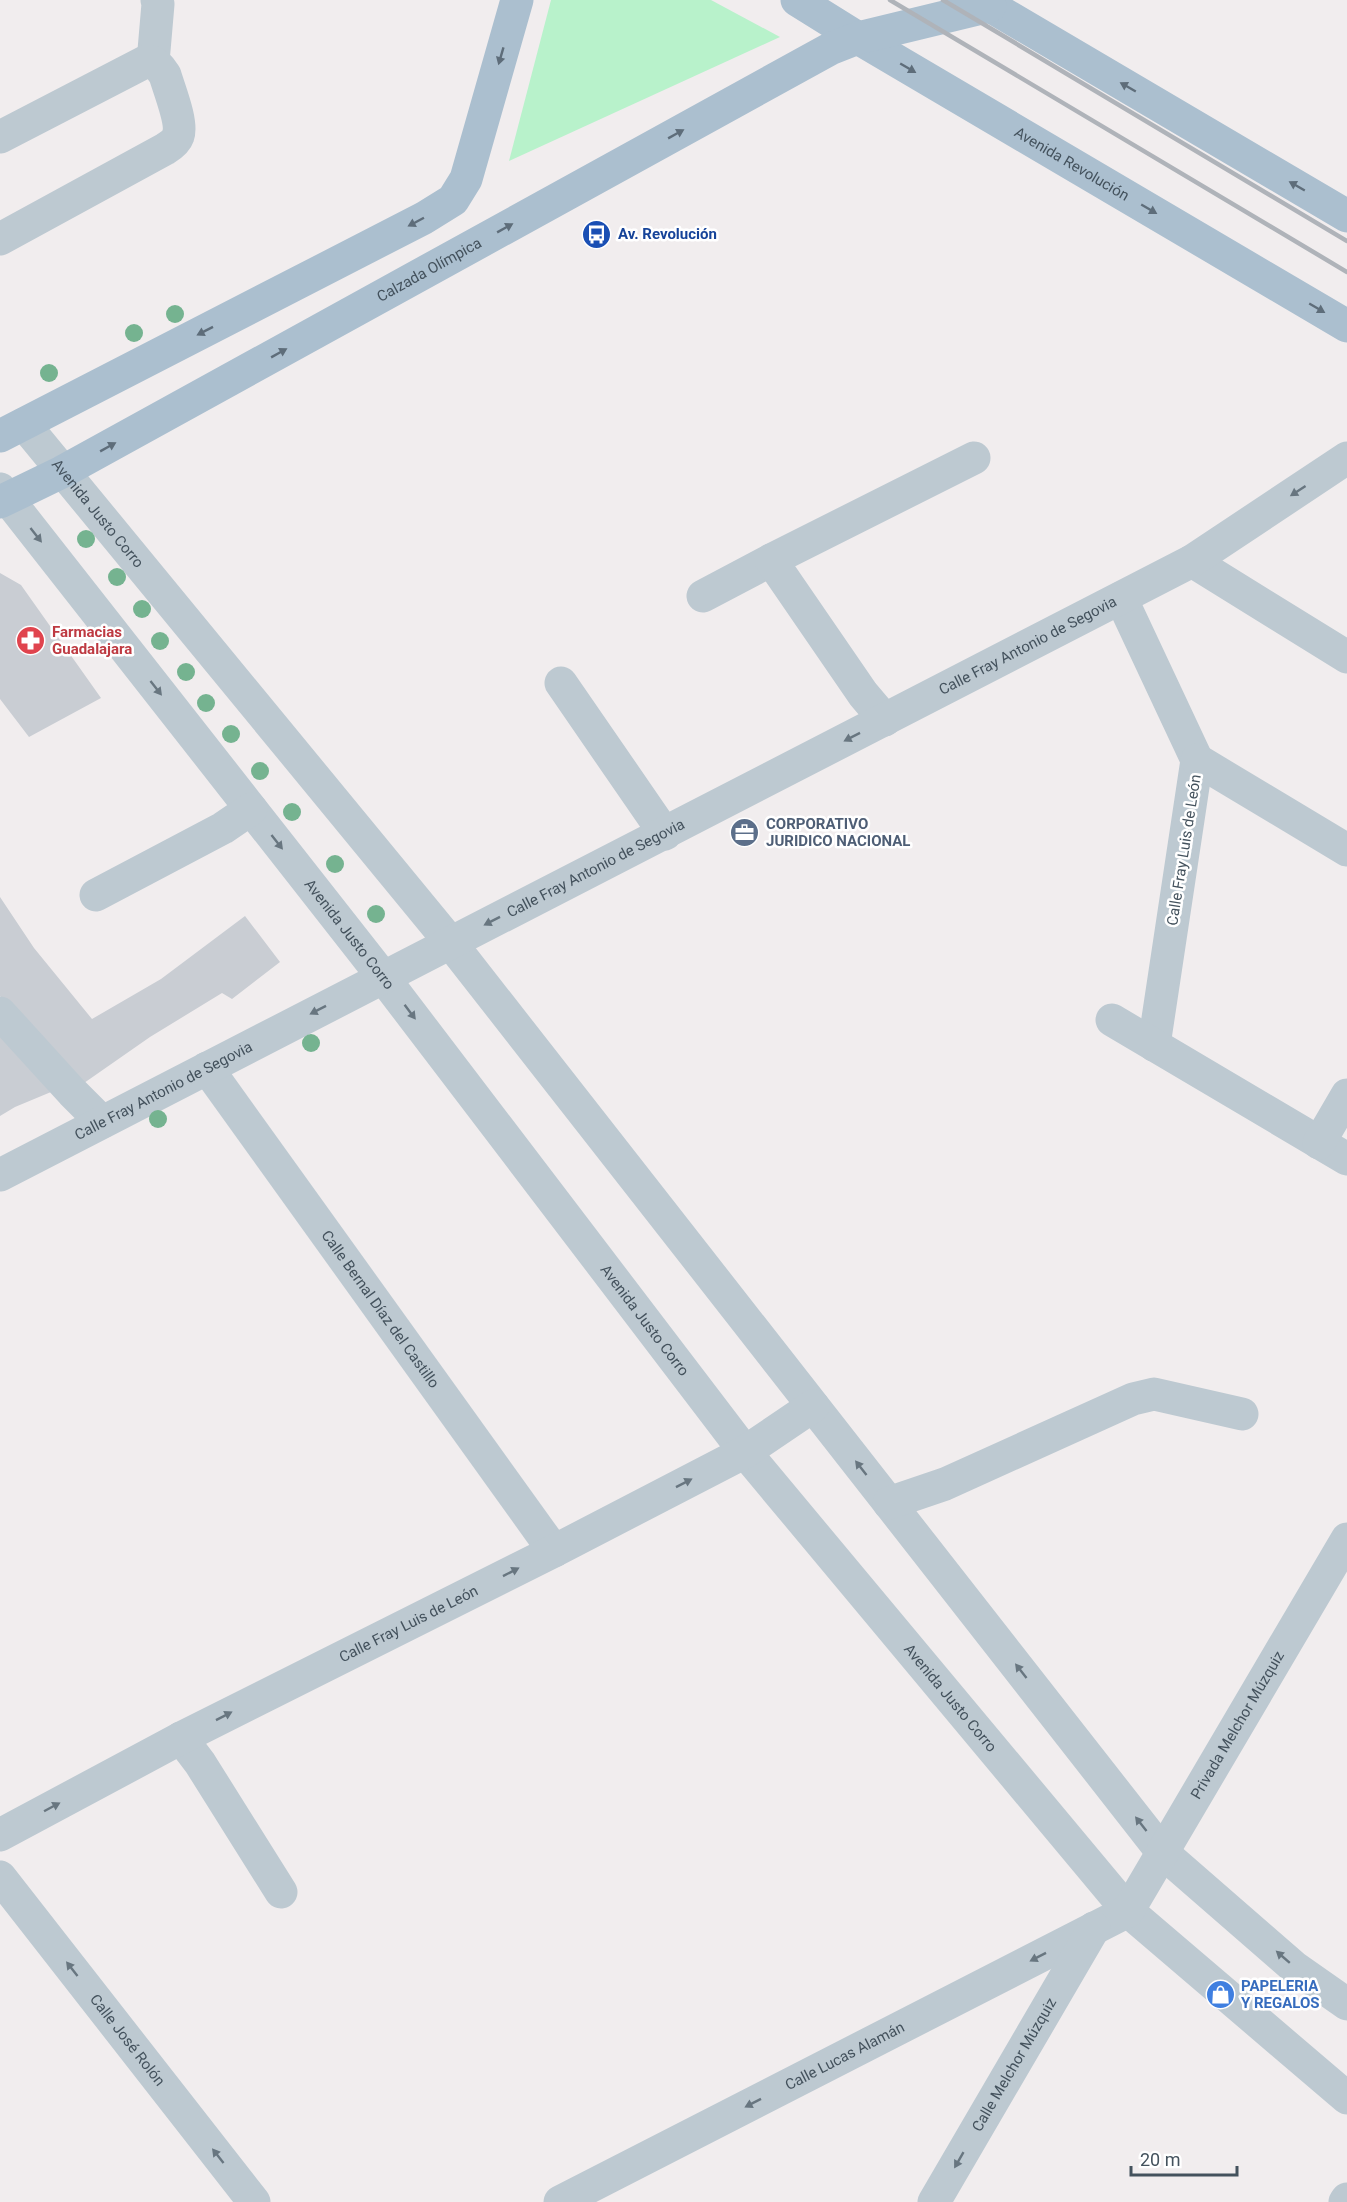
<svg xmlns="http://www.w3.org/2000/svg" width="1347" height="2202" font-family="Roboto,sans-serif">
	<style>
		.green { fill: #b8f2cb }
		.building { fill: #c9cdd3 }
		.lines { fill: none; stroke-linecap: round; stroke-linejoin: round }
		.minor { stroke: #bdc9d1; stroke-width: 33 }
		.major { stroke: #abbfcf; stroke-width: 33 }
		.rail { stroke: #afb3b9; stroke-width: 4.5 }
		.tree { fill: #75b390 }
		.oneway { fill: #5e6d7a }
		.oneway2 { fill: #687680 }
		.labels { text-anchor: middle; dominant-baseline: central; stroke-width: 5; stroke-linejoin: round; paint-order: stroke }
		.street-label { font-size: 15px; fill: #44525d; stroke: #fff }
		.transit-label { font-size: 15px; font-weight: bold; fill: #164399; stroke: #fff; text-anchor: start }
		.health-label { font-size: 15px; font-weight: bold; fill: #be3a42; stroke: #fff; text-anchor: start }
		.service-label { font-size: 15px; font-weight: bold; fill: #4e5e75; stroke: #fff; text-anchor: start }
		.shop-label { font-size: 15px; font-weight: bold; fill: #366cbe; stroke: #fff; text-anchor: start }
	</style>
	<rect width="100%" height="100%" fill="#f1edee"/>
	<path class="green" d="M551,0h160l69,37 -271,124z"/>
	<path class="building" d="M0,573l21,12 80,113 -72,39 -29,-38z
		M0,897l34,51 58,71 69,-40 84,-63 35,46 -48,37 -10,-6 -72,44 -76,53 -51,-68 -23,-26z
		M0,1018l63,69 -48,20 -15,9z"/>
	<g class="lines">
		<g class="minor">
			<path d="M153,62l5,-58 -1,-4"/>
			<path d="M0,137l145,-75h8l7,6 5,7c4,14 18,48 13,61 -2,6 -8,10 -13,13l-165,90"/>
			<path id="s1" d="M24,424l426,518 713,911 131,114 53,37"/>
			<path id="s2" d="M0,489l383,488 362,475 383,459 219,187"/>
			<path d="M1192,561l155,96"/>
			<path d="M703,596l68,-36"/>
			<path d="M1121,598l76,162 -43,285"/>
			<path d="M561,683l104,151"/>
			<path d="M885,720l-22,-26 -92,-134 203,-102"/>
			<path d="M1197,760l150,90"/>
			<path d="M96,895l127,-67 28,-19"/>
			<path d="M0,1013l72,79 30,30"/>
			<path d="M1112,1020l235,139"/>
			<path id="s3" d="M207,1068l347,483"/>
			<path d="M1319,1143l28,-48"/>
			<path id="s4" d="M0,1175l1192,-614 155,-103"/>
			<path d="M889,1503l56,-19 188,-85 21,-5 88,20"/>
			<path d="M181,1738l19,25 81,129"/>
			<path id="s5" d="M0,1835l181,-97 373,-187 191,-99 68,-46"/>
			<path id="s6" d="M0,1877l254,325"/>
			<path id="s7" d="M560,2202l568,-291 219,-372"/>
			<path id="s8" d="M934,2202l160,-274"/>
			<path d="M1345,2202l2,-3"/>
		</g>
		<g class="major">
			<path id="s9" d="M797,0l61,38 489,288"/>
			<path d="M980,0l367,216"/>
			<path d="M0,436l424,-218 29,-18 13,-21 51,-179"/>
			<path id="s10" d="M0,502l62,-30 768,-423 28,-11 132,-32"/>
		</g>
		<path class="rail" d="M890,0l457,272
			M943,0l404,241"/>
	</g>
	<g class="tree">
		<circle cx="175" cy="314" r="9"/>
		<circle cx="134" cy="333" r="9"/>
		<circle cx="49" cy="373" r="9"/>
		<circle cx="86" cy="539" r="9"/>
		<circle cx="117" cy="577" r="9"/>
		<circle cx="142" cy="609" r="9"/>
		<circle cx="160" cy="641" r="9"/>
		<circle cx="186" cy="672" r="9"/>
		<circle cx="206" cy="703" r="9"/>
		<circle cx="231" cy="734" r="9"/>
		<circle cx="260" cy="771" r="9"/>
		<circle cx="292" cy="812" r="9"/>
		<circle cx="335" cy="864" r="9"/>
		<circle cx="376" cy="914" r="9"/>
		<circle cx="311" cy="1043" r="9"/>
		<circle cx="158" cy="1119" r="9"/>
	</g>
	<defs><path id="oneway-solid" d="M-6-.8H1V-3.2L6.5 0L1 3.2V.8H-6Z" transform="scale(1.5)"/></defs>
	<g class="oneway">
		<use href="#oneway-solid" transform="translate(501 56) rotate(106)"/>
		<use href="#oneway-solid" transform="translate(908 68) rotate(30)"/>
		<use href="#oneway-solid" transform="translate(1128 87) rotate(-150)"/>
		<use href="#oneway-solid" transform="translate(676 134) rotate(-29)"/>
		<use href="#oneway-solid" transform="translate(1297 186) rotate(-150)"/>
		<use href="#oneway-solid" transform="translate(1149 209) rotate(30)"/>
		<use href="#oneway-solid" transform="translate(416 222) rotate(152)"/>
		<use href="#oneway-solid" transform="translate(505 228) rotate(-29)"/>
		<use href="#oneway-solid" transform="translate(1317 308) rotate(30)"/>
		<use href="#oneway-solid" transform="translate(205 331) rotate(153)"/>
		<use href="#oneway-solid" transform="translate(279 353) rotate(-29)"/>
		<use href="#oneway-solid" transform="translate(108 447) rotate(-29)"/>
	</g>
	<g class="oneway2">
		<use href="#oneway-solid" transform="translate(1298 491) rotate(147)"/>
		<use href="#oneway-solid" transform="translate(36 535) rotate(52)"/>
		<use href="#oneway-solid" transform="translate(156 688) rotate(52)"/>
		<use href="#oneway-solid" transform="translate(852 737) rotate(153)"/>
		<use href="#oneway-solid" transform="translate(277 842) rotate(52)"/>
		<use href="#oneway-solid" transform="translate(492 921) rotate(153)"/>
		<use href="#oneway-solid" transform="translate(318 1010) rotate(153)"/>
		<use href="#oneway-solid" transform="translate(410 1012) rotate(53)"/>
		<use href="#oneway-solid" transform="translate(861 1468) rotate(-128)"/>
		<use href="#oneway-solid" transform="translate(684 1483) rotate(-27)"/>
		<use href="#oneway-solid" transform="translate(511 1572) rotate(-27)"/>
		<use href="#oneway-solid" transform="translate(1021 1671) rotate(-128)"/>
		<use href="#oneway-solid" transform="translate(224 1716) rotate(-27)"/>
		<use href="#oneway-solid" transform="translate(52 1807) rotate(-28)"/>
		<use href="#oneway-solid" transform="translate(1141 1824) rotate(-128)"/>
		<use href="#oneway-solid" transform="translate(1038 1957) rotate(153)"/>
		<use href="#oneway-solid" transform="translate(1283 1957) rotate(-139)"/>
		<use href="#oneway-solid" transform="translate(72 1969) rotate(-128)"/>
		<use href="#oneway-solid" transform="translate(753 2103) rotate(153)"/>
		<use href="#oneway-solid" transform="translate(218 2156) rotate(-128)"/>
		<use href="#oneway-solid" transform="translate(959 2160) rotate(120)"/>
	</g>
	<defs>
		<symbol id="bus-disc" viewBox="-11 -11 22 22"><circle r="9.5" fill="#1a4fb4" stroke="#fff"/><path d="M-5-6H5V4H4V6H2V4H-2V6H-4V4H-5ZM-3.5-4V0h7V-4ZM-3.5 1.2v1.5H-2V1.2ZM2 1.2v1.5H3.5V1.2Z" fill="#fff"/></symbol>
		<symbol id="pharmacy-disc" viewBox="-11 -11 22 22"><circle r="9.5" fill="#e0444e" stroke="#fff"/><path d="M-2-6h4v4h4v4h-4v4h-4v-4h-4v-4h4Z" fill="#fff"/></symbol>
		<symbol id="office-disc" viewBox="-11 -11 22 22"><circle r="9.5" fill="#5c6f8a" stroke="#fff"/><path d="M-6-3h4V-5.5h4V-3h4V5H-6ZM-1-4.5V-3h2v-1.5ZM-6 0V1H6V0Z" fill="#fff"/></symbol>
		<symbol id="shop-disc" viewBox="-11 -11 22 22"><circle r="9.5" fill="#3f7fe0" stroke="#fff"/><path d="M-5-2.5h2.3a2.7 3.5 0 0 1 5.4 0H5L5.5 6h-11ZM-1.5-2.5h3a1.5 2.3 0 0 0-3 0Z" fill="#fff"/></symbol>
	</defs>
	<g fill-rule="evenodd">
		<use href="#bus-disc" x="580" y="218" width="33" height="33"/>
		<use href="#pharmacy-disc" x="14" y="624" width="33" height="33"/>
		<use href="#office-disc" x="728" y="816" width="33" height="33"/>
		<use href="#shop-disc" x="1204" y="1978" width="33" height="33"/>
	</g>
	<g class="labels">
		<g class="street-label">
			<text stroke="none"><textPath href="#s9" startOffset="320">Avenida Revolución</textPath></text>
			<text stroke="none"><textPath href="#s10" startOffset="488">Calzada Olímpica</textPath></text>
			<text stroke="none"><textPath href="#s1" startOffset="116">Avenida Justo Corro</textPath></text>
			<text stroke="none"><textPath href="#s4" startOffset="1156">Calle Fray Antonio de Segovia</textPath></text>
			<text transform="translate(1184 850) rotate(-81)">Calle Fray Luis de León</text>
			<text stroke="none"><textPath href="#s4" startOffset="670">Calle Fray Antonio de Segovia</textPath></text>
			<text stroke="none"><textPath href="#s2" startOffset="566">Avenida Justo Corro</textPath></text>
			<text stroke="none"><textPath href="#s4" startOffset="184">Calle Fray Antonio de Segovia</textPath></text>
			<text stroke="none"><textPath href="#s3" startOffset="297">Calle Bernal Díaz del Castillo</textPath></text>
			<text stroke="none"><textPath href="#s2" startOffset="1052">Avenida Justo Corro</textPath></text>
			<text stroke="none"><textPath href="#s5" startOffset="460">Calle Fray Luis de León</textPath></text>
			<text stroke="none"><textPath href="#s2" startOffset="1538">Avenida Justo Corro</textPath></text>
			<text stroke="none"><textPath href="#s7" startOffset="854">Privada Melchor Múzquiz</textPath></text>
			<text stroke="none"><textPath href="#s6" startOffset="207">Calle José Rolón</textPath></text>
			<text stroke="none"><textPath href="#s7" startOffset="320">Calle Lucas Alamán</textPath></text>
			<text stroke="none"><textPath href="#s8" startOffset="159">Calle Melchor Múzquiz</textPath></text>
		</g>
		<g class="transit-label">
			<text x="618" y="234">Av. Revolución</text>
		</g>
		<g class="health-label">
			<text x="52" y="632">Farmacias<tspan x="52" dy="17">Guadalajara</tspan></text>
		</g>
		<g class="service-label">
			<text x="766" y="824">CORPORATIVO<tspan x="766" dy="17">JURIDICO NACIONAL</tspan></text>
		</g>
		<g class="shop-label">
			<text x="1241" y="1986">PAPELERIA<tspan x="1241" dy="17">Y REGALOS</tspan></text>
		</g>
	</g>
	<path d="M1131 2166v9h106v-9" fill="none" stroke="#44525d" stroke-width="3"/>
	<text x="1140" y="2166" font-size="18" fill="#44525d" stroke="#ffffff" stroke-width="4.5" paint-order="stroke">20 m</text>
</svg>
